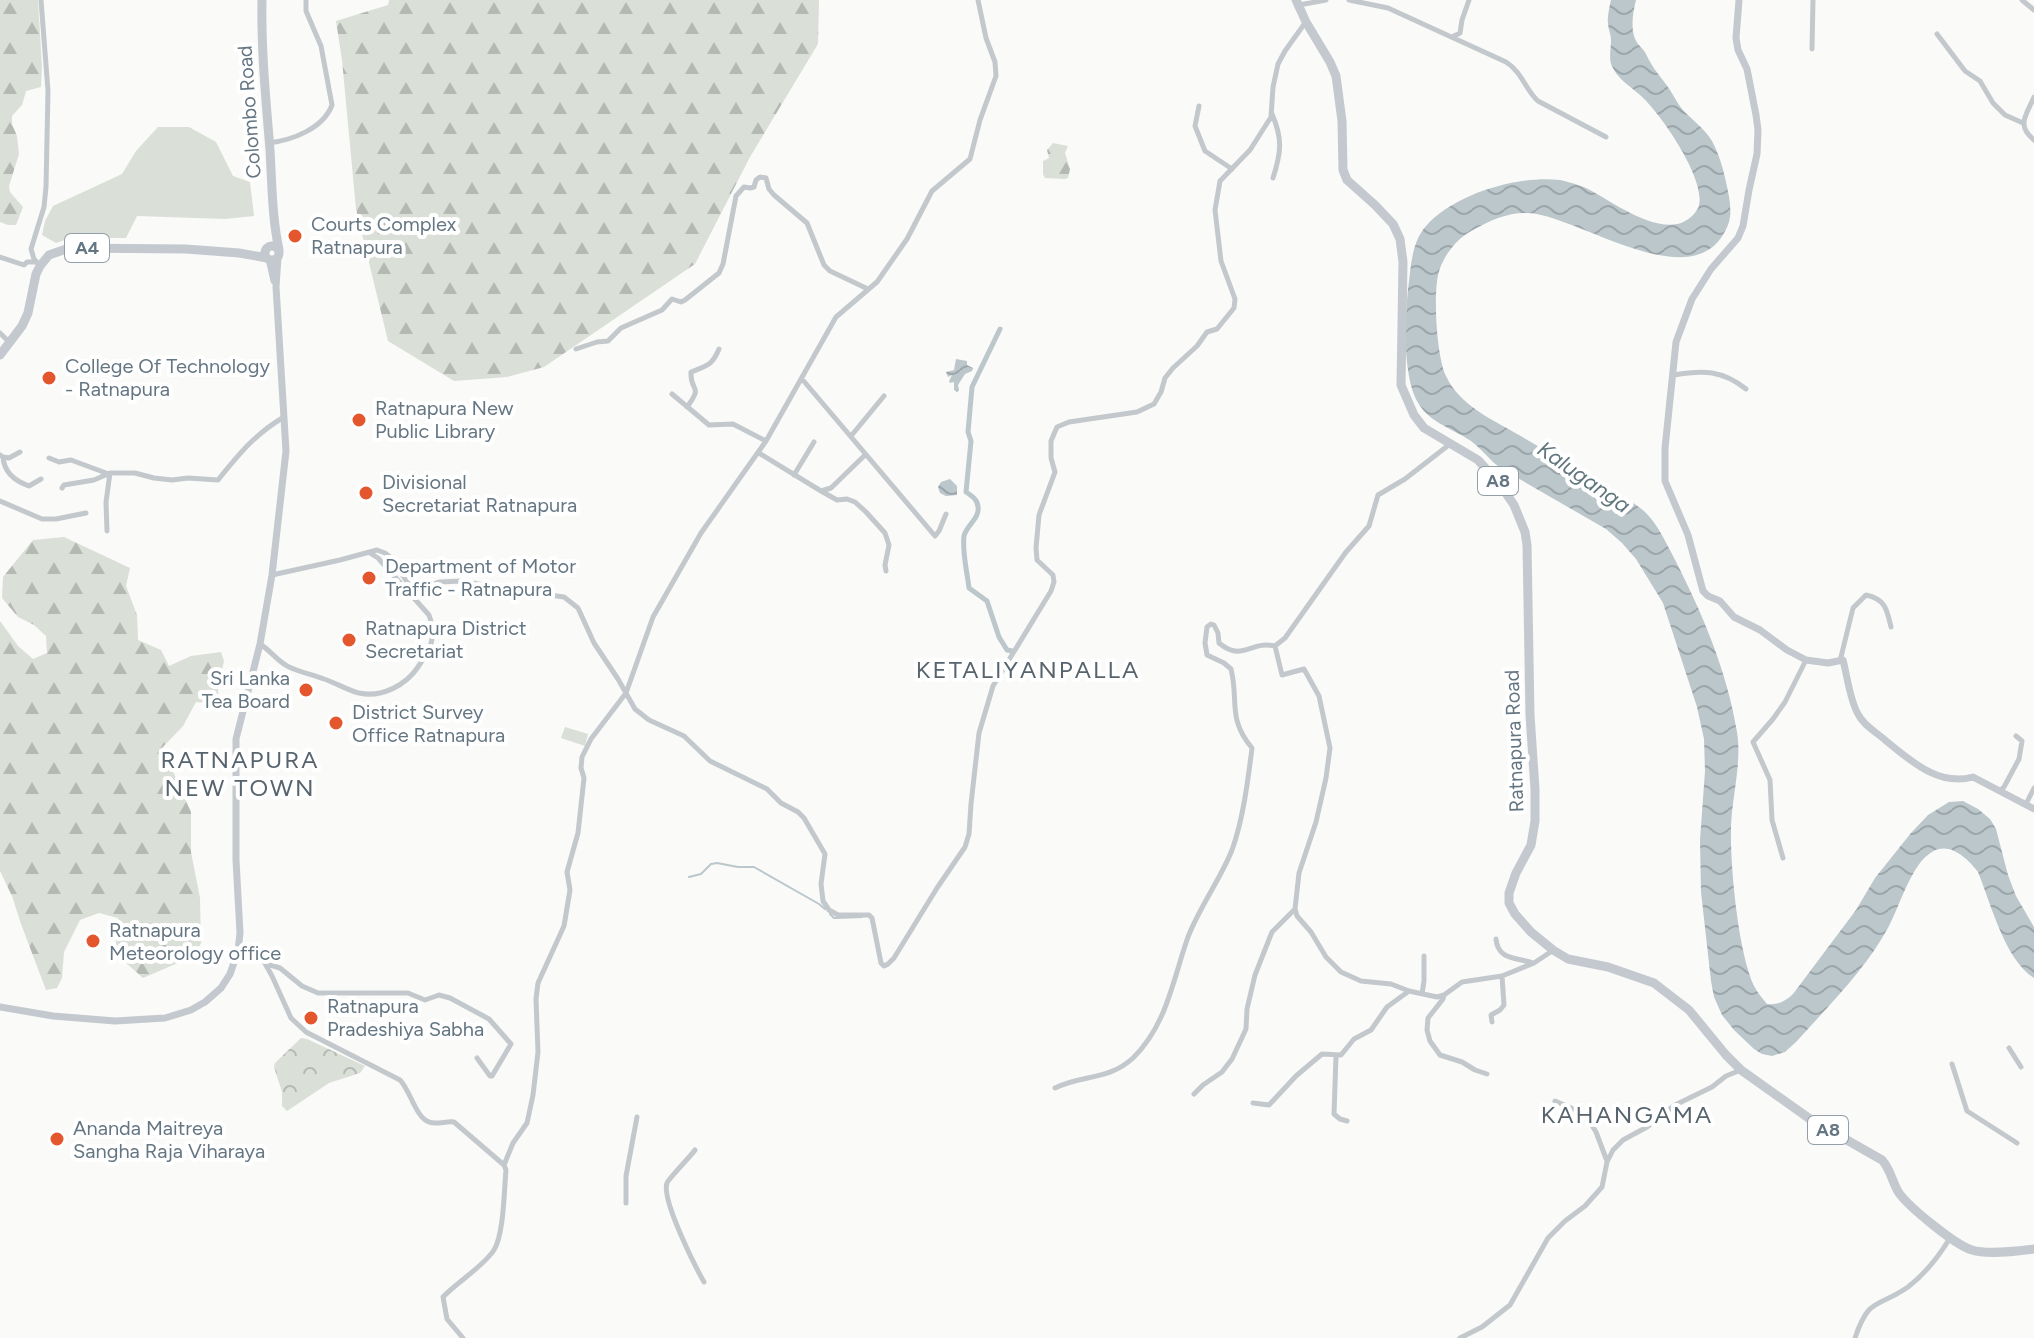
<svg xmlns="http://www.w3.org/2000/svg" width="2034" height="1338" font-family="Figtree,sans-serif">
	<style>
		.grass { fill: #dadfd7 }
		.forest { fill: url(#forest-firs) }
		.park { fill: url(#park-crowns) }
		.water { fill: url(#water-waves) }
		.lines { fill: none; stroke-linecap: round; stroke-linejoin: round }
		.stream { stroke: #bbc7cb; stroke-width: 2 }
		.canal { stroke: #bbc7cb; stroke-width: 5 }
		.street { stroke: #c3c8cc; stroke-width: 5 }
		.secondary { stroke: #c3c9ce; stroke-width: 7 }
		.primary { stroke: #c3c9ce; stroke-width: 7 }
		.highway { stroke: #c3c9ce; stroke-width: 9 }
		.poi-dot { fill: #e4572e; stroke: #fff; stroke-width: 3 }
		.labels { text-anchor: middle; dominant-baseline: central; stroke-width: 8; stroke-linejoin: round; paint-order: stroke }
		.shield { fill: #fff; stroke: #939fa8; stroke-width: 2 }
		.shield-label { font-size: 18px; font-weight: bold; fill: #657683 }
		.street-label { font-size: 20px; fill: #657683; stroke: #fff }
		.poi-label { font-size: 20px; fill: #657683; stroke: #fff; text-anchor: start }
		.water-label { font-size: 22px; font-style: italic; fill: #60757c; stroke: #fff }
		.quarter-label { font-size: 24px; letter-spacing: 2px; fill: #57646e; stroke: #fff }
	</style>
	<defs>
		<pattern id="forest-firs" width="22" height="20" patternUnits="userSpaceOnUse" patternTransform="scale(2)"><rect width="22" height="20" fill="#dadfd7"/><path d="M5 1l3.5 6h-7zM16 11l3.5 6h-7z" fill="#b4b9b4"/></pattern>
		<pattern id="park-crowns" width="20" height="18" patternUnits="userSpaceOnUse" patternTransform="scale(2)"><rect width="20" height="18" fill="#dadfd7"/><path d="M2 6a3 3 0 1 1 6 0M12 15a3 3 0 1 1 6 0" fill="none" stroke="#b4b9b4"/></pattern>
		<pattern id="water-waves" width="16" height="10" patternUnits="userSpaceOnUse" patternTransform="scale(2)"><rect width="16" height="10" fill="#bbc7cb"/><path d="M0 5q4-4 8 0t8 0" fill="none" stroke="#9ca6aa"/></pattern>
	</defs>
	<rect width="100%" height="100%" fill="#fafaf8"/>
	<path class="grass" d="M158,127h31l27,15 17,34 17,6 4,34 -29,3 -88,-3 -11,22h-55l-15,5 -14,-8 3,-14 8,-15 69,-32 14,-23z
		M565,727l23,7 -3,12 -24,-8z"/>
	<path class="forest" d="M0,0h38l4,67 -1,20 -15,4 -4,14 -10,11v8l5,12 2,18 -10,32 1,6 13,15 -7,18h-8l-8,-3z
		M389,0h430l-1,44 -68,113 -55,107 -151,103 -37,10 -53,4 -66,-40 -32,-132 -14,-149 -6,-39 52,-16z
		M1053,143l15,3 -3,7 5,16 -2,9 -3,1 -20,-1 -2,-4v-13l6,-3 -2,-8z
		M64,537l66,31 -4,18 11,29 1,25 23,10 8,16 22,-10 30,-4 3,9 -6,27 1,24 -10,-9 -13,-1 -13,24 -22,23 2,12 8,6 20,45v40l9,46 1,45 -7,13 -51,22 -28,-25 3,-35 -19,-5 -19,7 -16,32 -2,26 -5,10 -11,2 -25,-66 -9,-28 -12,-25v-250l18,25 15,13 14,-6 -1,-17 -12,-11 -16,-8 -16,-19 1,-21 30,-37z"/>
	<path class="park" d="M301,1038l6,1 58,27 -5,7 -31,10 -42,28 -5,-5v-14l-8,-25 1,-4z"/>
	<path class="water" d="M1611,0h25c-3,12 -5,24 -2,36 2,8 9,12 12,18 6,14 16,24 24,36 4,6 7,13 12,19 10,11 22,19 30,32 7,13 11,27 14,41 3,14 7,30 2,43 -31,78 -150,-10 -200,-12 -19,-1 -38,7 -55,17 -19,10 -34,31 -36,52 -3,21 0,75 9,94 13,29 47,44 73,59 27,16 55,32 82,48 14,9 30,17 43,28 13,12 20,28 28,43 29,56 55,116 65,178 5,31 -5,64 -6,95 -1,38 7,125 23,159 3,6 8,12 13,18 12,1 17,-2 26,-10l63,-84 19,-32 36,-45 17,-18 21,-13 14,-1 15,8 12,10 6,10 12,46 8,21 18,31v51c-29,-18 -43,-74 -56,-106 -10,-13 -28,-31 -46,-20 -20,11 -32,53 -43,74 -23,43 -59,78 -92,115l-12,11 -13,4 -10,-2 -8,-5 -20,-19 -12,-15 -8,-18 -3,-16 -10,-89 -1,-52 5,-69 -1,-32 -7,-32 -34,-104 -27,-44 -14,-16 -16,-14 -104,-60c-12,-8 -20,-20 -31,-28 -21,-14 -45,-19 -56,-44 -12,-28 -10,-77 -7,-108 3,-21 3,-46 18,-63 28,-32 92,-51 134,-46 9,2 20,5 28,9 26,13 84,59 109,21 15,-24 -38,-99 -57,-115 -11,-10 -23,-16 -29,-31 -2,-7 0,-16 0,-24 0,-6 -3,-11 -3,-17 -1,-5 2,-19 3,-23z
		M956,359l11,2v4l6,3 -1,3 -7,3 -7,11 1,5 -2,2 -3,-2v-8l-4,1 -1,-2 3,-6 -4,2 -2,-5 8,-2z
		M950,479l7,7v9l-11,1 -6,-3 -2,-6 3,-5z"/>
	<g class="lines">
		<path class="stream" d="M689,877l12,-3 10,-10 6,-1 21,4h16l65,37 6,5
			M830,914l4,4 28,-1"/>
		<path class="canal" d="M1000,329l-28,58 -4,45 3,9 -5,51c6,4 12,8 12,15 2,11 -12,19 -14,29 -2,16 3,35 5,52l18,13 12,36 8,13 5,1"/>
		<path class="street" d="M1349,0l39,8 118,54c16,10 19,27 32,39l68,36
			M2022,0l12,10
			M1299,5l27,-5
			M1937,34l28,37 15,10 13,22 12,12 18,8
			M1452,37l8,-4 2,-13 7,-20
			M1812,49l1,-49
			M2034,97c-8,19 -18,28 0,43
			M1199,106l-4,20 10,25 27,18
			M1272,114c11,25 9,39 1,64
			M269,143c23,-3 54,-14 63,-38l-11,-59 -15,-35v-11
			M0,257l24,8 3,-3h9
			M40,266l-6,-7 -3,-10 13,-42 2,-20 2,-96 -7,-91
			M0,333l9,9
			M576,349l21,-7 11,-1 13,-13 41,-18 10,-11 9,3 4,-2 34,-27 4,-9 13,-68 8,-9 6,1 4,-1 2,-7 4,-3 6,1 3,11 5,6 33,28 17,42 6,6 38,18
			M1674,375c29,-5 48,-5 72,14
			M802,379l133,157 4,-5 7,-17
			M672,394l37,31 24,-1 33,17
			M687,407c17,-23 3,-14 4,-35 15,-6 21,-6 28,-23
			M851,436l33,-40
			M759,453l62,38 16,9 10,-1 8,3 11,10 19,21 4,12 -4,20 1,6
			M0,455l3,2c1,15 12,24 26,29l12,-7
			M3,457l6,1 11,-6
			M49,458l10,4 12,-2 35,13
			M794,475l20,-33
			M62,488l2,-3 30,-5 16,-7h25l19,5 18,2 16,-2 30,2c21,-26 37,-46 66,-63
			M821,491l10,-3 34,-33
			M0,501l42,18h14l30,-6
			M107,531l-1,-29 4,-29
			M272,575l68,-15 37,-10 8,3 5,4 18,26 8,6 24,-7 22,-1 49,9 53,7 14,11 16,35 24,36 17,30 14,11 35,16 26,25 57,28 14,14 17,9 6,6 21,36 -4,30 2,17 6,9 9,5h31l3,3 9,45 3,3 4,-2 6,-6 43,-70 28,-41 4,-13 2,-30 8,-71 14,-47 58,-95 3,-9 -1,-7 -16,-15 -1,-12 3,-33 16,-43 -4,-14v-17l6,-14 12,-5 68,-10 17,-8 7,-12 4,-14 8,-10 24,-22 10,-14 10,-3 17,-21 1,-9 -14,-38 -6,-51 5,-29 30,-31 21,-33 2,-30 5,-23 7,-13 20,-28
			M260,644c10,6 18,18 29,23 11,5 24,8 35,12 12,4 23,11 35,14 23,5 47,-8 59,-26 13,-19 19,-30 11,-52l-51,-57 -8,-5
			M1275,646l10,-8 61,-86 23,-26 9,-31 27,-16 45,-35
			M1840,661l13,-53 13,-13c19,4 21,14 25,32
			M2001,790l3,-3 15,-28 3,-18 -6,-5
			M2026,804l8,-16
			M1783,858l-11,-38 -2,-40 -17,-38 20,-23 12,-17 21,-42
			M1496,939c2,21 19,18 37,24
			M238,951h13l11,7 10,18 19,42 15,14 94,48c10,10 16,38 29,42 7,3 17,-1 25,0l50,43 2,5c-2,20 -2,64 -12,80 -10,16 -37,32 -51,47l4,22 16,19
			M267,964l13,4 22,18 16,7h90l17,7 14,-5 11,3 39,21 22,25 -19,32h-2l-13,-18
			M1422,994l2,-13v-25
			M1444,995l-1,4 -15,19 -1,12 3,11 10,14 22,7 13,8 12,4
			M1492,1022l-1,-7 9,-5 4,-5 -2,-29
			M2009,1048l12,19
			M1336,1056l-2,58 6,5 7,2
			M1952,1064l15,47 50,32
			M1055,1088c28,-14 53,-7 78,-30 34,-33 40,-79 55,-121 12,-31 32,-57 44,-87 11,-30 16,-70 20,-102 -25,-30 -13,-47 -21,-79l-7,-6 -17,-8 -2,-12 2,-16 4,-3 3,1 4,8 1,10c24,20 31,-3 56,3l7,29 22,-6 15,27 11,52 -4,30 -10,44 -17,51 -4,36 2,7 14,16 15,25 15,15 20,9 30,3 18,7 28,6 7,-2 18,-13 40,-6 32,-13 18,-12
			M1194,1094l9,-9 19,-13 10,-13 14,-30 1,-20 8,-34 17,-43 23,-23
			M1555,1101l30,13 11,18 11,29
			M1253,1103l16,2 27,-29 26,-22 19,1 13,-16 17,-9 16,-23 22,-16
			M695,1150c-4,6 -27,29 -28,33 -6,16 28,83 37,99
			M504,1165l9,-22 14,-20 6,-28 5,-43 -2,-53 2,-16 26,-57 6,-36 -3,-18 11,-39 6,-55 -3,-10 1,-11 9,-18 35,-46 27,-76 48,-84 65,-92 70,-124 41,-35 30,-43 25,-48 38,-32 10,-39 16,-44 -1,-14 -9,-24 -8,-38
			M626,1203v-27l11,-59
			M1460,1338l22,-11 28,-22 38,-67 17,-17 20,-15 17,-19 5,-25 6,-12 10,-10 24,-13 28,-22 37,-18 14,-11 15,-6
			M1855,1338c14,-42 23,-30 53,-51 17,-13 31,-31 42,-49"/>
		<path class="secondary" d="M1739,0l-3,38 2,12 9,19 9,46 2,15 -1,24 -8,36 -6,36 -5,12 -27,31 -19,30 -16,43 -11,106v33l23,54 15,56 5,5 12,5 14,16 26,13 27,20 19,10 22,3 15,-3c4,15 7,41 15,54 5,11 18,18 27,26 25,20 53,47 88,37l61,32"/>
		<path class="primary" d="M269,259l5,22
			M0,1007l53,9 62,5 50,-3 26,-8 14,-8 16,-14 9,-14 8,-23 2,-18 -4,-73v-121l24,-95 12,-69 14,-124 -10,-164 2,-30"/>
		<path class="highway" d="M262,0c-1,51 4,100 8,150 2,34 2,67 9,100
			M1296,0l10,22 24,40 6,14 6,45 1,49 4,10 28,25 18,19 7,15 3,23 -2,123 13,30 10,13 54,32 21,23 15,22 11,27 2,13 3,170 5,74v32l-4,24 -15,28 -7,20v10l6,11 16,18 22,18 15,9 40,8 46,16 35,27 37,45 15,15 69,49 72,41c9,10 10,22 17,33 10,14 56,52 73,57 16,5 45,1 62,-1
			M265 253a7 7 0 1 1 14 0a7 7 0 1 1-14 0Z
			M0,355l22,-29 6,-13 8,-39 4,-8 9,-11 20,-7 117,1 53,4 28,5"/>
	</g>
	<g class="poi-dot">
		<circle cx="295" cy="236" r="8"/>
		<circle cx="49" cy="378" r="8"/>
		<circle cx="359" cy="420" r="8"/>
		<circle cx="366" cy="493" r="8"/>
		<circle cx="369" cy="578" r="8"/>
		<circle cx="349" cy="640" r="8"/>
		<circle cx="306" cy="690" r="8"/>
		<circle cx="336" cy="723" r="8"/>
		<circle cx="93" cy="941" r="8"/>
		<circle cx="311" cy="1018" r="8"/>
		<circle cx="57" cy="1139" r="8"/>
	</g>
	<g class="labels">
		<g class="shield">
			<rect x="65" y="234" width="44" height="28" rx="6"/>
			<rect x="1478" y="467" width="40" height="28" rx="6"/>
			<rect x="1808" y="1116" width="40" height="28" rx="6"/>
		</g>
		<g class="shield-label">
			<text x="87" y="248">A4</text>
			<text x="1498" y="481">A8</text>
			<text x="1828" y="1130">A8</text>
		</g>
		<g class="street-label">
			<text transform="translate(249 112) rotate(-94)">Colombo Road</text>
			<text transform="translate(1514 741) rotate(-92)">Ratnapura Road</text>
		</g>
		<g class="poi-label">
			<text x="311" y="224">Courts Complex<tspan x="311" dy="23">Ratnapura</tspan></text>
			<text x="65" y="366">College Of Technology<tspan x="65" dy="23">- Ratnapura</tspan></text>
			<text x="375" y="408">Ratnapura New<tspan x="375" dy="23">Public Library</tspan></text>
			<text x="382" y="482">Divisional<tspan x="382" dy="23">Secretariat Ratnapura</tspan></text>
			<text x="385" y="566">Department of Motor<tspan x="385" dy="23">Traffic - Ratnapura</tspan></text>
			<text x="365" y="628">Ratnapura District<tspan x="365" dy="23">Secretariat</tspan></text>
			<text x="290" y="678" text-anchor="end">Sri Lanka<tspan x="290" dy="23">Tea Board</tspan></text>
			<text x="352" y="712">District Survey<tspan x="352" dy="23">Office Ratnapura</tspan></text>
			<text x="109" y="930">Ratnapura<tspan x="109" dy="23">Meteorology office</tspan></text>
			<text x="327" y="1006">Ratnapura<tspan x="327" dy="23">Pradeshiya Sabha</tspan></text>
			<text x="73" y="1128">Ananda Maitreya<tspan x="73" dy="23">Sangha Raja Viharaya</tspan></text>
		</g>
		<g class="water-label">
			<text transform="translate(1584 477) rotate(35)">Kaluganga</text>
		</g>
		<g class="quarter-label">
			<text x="1028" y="669">KETALIYANPALLA</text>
			<text x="240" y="759">RATNAPURA<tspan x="240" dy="28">NEW TOWN</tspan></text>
			<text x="1627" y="1114">KAHANGAMA</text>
		</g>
	</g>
</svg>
